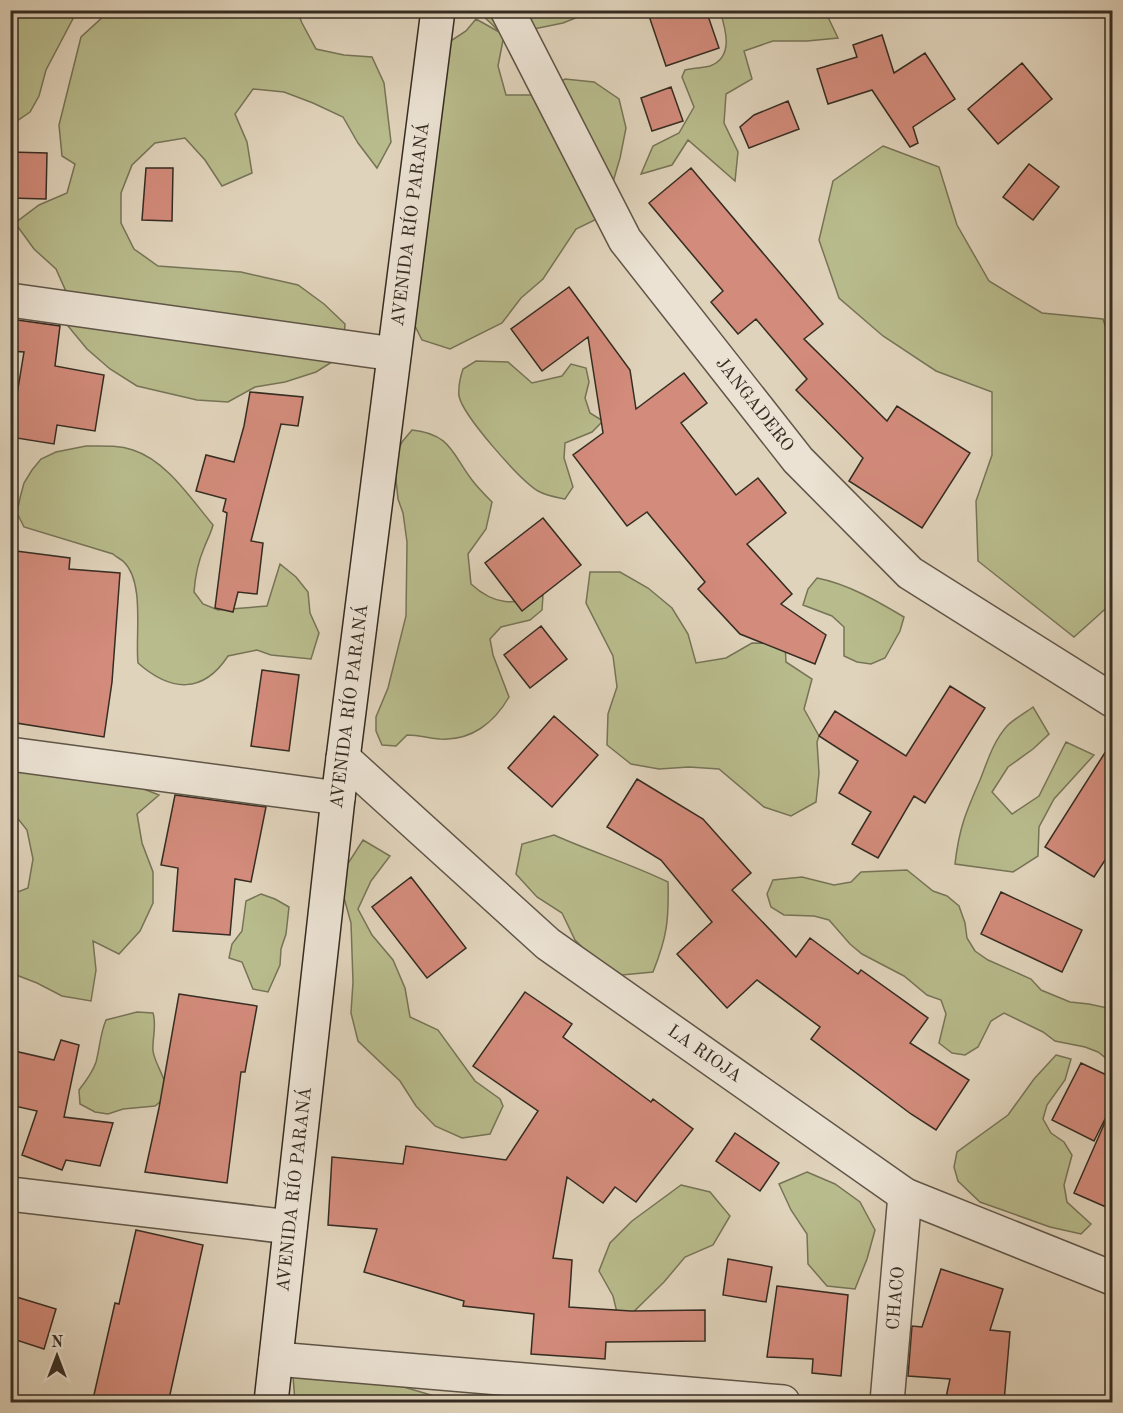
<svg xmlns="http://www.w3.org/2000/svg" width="1123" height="1413" font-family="'Old Standard TT',serif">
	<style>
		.green { fill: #b8bb8c; stroke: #767457; stroke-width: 1.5 }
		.building { fill: #d38b7b; stroke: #352c22; stroke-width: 1.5 }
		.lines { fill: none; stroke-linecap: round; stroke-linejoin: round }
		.street-casing { stroke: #605648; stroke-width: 36 }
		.secondary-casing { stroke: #352c22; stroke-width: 36 }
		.street { stroke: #ebe2d3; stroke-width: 33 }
		.secondary { stroke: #ebe2d3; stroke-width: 33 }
		.labels { text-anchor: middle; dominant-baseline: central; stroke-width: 4.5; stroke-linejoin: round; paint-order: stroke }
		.street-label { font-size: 18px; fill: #352c22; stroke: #ebe2d3 }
	</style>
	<rect width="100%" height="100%" fill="#e0d3bb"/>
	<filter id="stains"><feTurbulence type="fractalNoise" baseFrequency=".00333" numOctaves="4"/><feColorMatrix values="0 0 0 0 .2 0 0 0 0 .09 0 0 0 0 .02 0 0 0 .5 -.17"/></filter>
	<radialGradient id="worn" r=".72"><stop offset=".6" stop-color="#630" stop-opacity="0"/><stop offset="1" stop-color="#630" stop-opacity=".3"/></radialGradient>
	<path class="green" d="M11,10l66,1 -31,59 -7,26 -9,16 -19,13z
		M115,11h182l5,12 14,26 28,6 28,2 12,26 7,59 -14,26 -19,-25 -15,-26 -30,-14 -29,-11 -31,-3 -18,25 12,28 5,31 -30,13 -17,-26 -20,-22 -30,5 -23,22 -11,28v30l13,26 24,17 83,6 57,13 26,19 21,20 -2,31 -27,17 -31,10 -30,5 -27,15 -31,-2 -60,-14 -27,-17 -23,-20 -19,-23v-30l-12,-27 -22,-20 -19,-26 24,-18 28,-12 8,-29 -13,-8 -3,-31 22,-88 23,-21z
		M478,11h115l-30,12 -59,12 -6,31 8,29h31l28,-16 29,3 25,17 7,29 -6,30 -17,58 -27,13 -33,50 -22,19 -19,25 -52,26 -28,-9 -13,-26 31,-266 26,-17 10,-12 25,14z
		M822,11l4,2 12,25 -31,3h-34l-29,10 8,28 -26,15 -2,29 14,29 -3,29 -47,-41 -16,25 -31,9 12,-28 26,-13 15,-26 -12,-30 3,-7c8,-2 17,-2 25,-4 24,-9 16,-36 10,-55z
		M883,146l56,21 18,58 32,56 53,32 61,6 9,28v256l-38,34 -96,-76 -2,-60 16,-46v-63l-56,-21 -53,-35 -44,-38 -20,-58 14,-59z
		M476,361l32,1 24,21 30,-7 9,-12 15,4 3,14 -4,16 5,15 13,8 -11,11 -27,11 -1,15 9,29 -8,12c-10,-2 -18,-3 -27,-8 -18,-11 -75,-75 -79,-95 -1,-10 1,-18 4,-27z
		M412,430c39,4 40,24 60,50 6,8 13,15 20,22l-6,27 -18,25 3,30c24,22 43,21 72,11l-1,15 -12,10 -29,7 -11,12 3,16 16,42c-15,26 -38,44 -69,42 -11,-1 -22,-4 -33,-4l-11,11 -14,-1 -6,-14v-14l12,-29 18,-72 1,-74 -4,-29 -5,-14 -3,-29 1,-15 6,-13z
		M86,446c16,0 32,-1 47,4 34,11 58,49 80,75 -2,8 -6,15 -9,23 -6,14 -9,30 -10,44l9,12 15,6 49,-4 13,-42 16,13 12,15 2,21 9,20 -8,26 -40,-4 -14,-5 -29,6c-25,38 -57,36 -90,7 -3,-27 7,-80 -14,-101 -3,-3 -8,-5 -11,-8l-89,-27 -7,-14 3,-15 4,-15 8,-13 9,-11 15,-7z
		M590,572h30l28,16 24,20 16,26 8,29 30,-5 26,-15 33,1 1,18 26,17 -8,30 15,27 -2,6 2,31 -3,29 -25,14 -27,-9 -45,-38 -30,-2 -30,2 -28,-5 -24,-19 1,-31 9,-27 -4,-31 -27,-53z
		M817,578c31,6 60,23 87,39l-4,14 -15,27 -14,6 -14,-2 -13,-6v-29l-12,-11 -29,-11 5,-16z
		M1033,707l16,27 -16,15 -25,18 -16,25 20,22 27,-18 27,-54 28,13 -40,44 -15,28 -1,29 -25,16 -58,-8c4,-36 11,-52 25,-84 8,-20 13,-38 27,-54 7,-7 18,-13 26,-19z
		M11,759l120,25 28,11 -22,19 5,29 11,29v31l-13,28 -21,23 -26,-13 3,29 -5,31 -29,-5 -25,-13 -26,-10 -1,-78 18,-7 5,-29 -6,-29 -16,-20z
		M554,835c38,17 77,29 114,47 1,38 -1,55 -15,90l-31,3 -27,-15 -20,-20 -13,-27 -25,-16 -21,-23 6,-30z
		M363,840l27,16 -19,25 -13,28 14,26 21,25 12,28 5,29 28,13 37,51 25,18 3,7 -13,28 -28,4 -27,-12 -19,-20 -16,-25 -42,-40 -7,-28 2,-31 -2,-59 -8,-29 4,-29z
		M907,870l26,21 14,5 12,10 6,17 2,15 8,13 13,9 43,19 10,11 29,12 19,2 23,5v54l-14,-11 -13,-5 -30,-6 -12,-9 -39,-19 -13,8 -13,26 -13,8 -13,-2 -13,-10 7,-29 -5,-14 -14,-5 -23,-19 -42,-22 -12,-10 -21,-24 -15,-4 -30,-1 -13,-8 -4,-13 6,-14 29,-3 32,8 17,-3 10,-10z
		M261,894l14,5 14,8 -3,27 -5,15 -1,16 -12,27 -15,-3 -11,-27 -13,-4 3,-14 10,-13 4,-30z
		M137,1012l16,1c4,13 -1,25 0,38 2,12 9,21 12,32 1,4 0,10 1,14l-11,9 -32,3 -15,5 -13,-2 -15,-8 -1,-14c7,-9 14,-18 17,-28 4,-15 4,-28 10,-42z
		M1056,1055l15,4 -6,21 -18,25 -4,14 8,14 13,9 8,13 -8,30 3,17 24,22 -10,10 -31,-7 -70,-25 -22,-21 -4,-14 3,-15 51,-37 26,-36z
		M807,1172l28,12 25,18 15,28 -8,29 -12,30 -28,-3 -19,-22 -1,-30 -16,-24 -12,-26z
		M681,1185l29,7 20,24 -17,29 -28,12 -21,25 -44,43 -7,-29 -14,-25 11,-28 22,-22z
		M293,1376l94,6 61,18v2h-153z"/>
	<path class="building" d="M647,10h59l13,38 -53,18z
		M882,35l12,38 31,-20 30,46 -42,28 5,16 -8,4 -38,-57 -44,14 -11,-35 40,-12 -4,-12z
		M1022,63l30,36 -54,45 -30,-35z
		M671,87l12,34 -31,10 -11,-33z
		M788,101l11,28 -50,19 -9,-21 14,-12z
		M10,152l37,1 -1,46 -36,-1z
		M1029,164l30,23 -26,33 -30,-23z
		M146,168h27l-1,53 -30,-1z
		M691,168l132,156 -19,15 83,82 10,-15 73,47 -48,75 -73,-47 14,-23 -67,-68 11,-11 -51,-60 -18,15 -27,-32 12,-11 -74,-88z
		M569,287l61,83 6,39 48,-36 23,30 -26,20 55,72 22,-17 28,35 -39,31 45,50 -11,10 45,31 -11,29 -75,-30 -42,-45 7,-7 -58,-70 -20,14 -54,-71 30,-22 -15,-96 -46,34 -31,-42z
		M10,319l50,7 -5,40 49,9 -9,56 -38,-6 -3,19 -44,-7 14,-85 -14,-1z
		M250,392l53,5 -5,29 -17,-2 -30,117 12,2 -6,51 -19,-2 -5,20 -18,-4 12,-95 -4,-2 3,-12 -30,-8 10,-36 28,7 10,-36z
		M543,518l38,47 -59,46 -37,-48z
		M16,551l54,7 -1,11 51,4 -8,109 -8,55 -94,-15v-127z
		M541,626l26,33 -37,29 -26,-33z
		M262,670l37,5 -10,76 -38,-5z
		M950,686l35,22 -60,95 -11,-7 -36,62 -26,-14 19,-32 -32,-19 19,-32 -39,-25 16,-25 71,45z
		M554,716l44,39 -46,52 -44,-39z
		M1113,740v108l-19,29 -49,-30z
		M637,779l66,40 48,54 -19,17 64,67 14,-19 48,36 3,-4 67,48 -18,25 59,37 -33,50 -25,-16 -100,-75 9,-12 -63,-47 -30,28 -50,-54 35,-32 -51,-62 -54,-33z
		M175,795l91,12 -15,75 -16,-3 -5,56 -57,-4 5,-63 -17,-3z
		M411,877l55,71 -39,30 -55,-71z
		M1001,892l81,38 -20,42 -81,-38z
		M525,992l47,32 -9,13 88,65 2,-3 40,30 -57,73 -21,-15 -12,16 -36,-26 -14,81 19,2 -3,47 62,4 74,-1v31l-99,1 -1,17 -74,-5 3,-40 -71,-8 1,-5 -100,-29 13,-43 -49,-4 4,-68 71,7 3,-18 100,14 32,-49 -65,-45z
		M179,994l78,12 -12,66h-4l-14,111 -82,-11 14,-64z
		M61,1040l18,5 -15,72 49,6 -13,43 -34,-6 -4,10 -40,-15 15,-44 -27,-6v-55l44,10z
		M1081,1063l32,15v25l-19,38 -42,-21z
		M1113,1104v106l-39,-17z
		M735,1133l44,30 -19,28 -44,-30z
		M136,1230l67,15 -34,154h-76l22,-96 4,1z
		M728,1259l44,8 -6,35 -43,-7z
		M941,1269l62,20 -13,41 20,2 -6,70h-59l5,-23 -42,-3 4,-50 10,1z
		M777,1286l71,9 -7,81 -29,-3 1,-14 -46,-2z
		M10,1295l46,14 -12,40 -34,-11z"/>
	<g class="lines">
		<defs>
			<g id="street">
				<path id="s1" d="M507,10l118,230 173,220 112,113 202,127"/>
				<path d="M10,300l384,54"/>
				<path d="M10,754l328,44"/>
				<path id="s2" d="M343,758l205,186 357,251 207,83"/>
				<path d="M10,1194l280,33"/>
				<path d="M276,1359l507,43"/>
				<path id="s3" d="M887,1402l18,-207"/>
			</g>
			<g id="secondary">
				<path id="s4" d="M271,1402l67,-604 100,-788"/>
			</g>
		</defs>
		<use href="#street" class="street-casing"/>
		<use href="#secondary" class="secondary-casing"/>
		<use href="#street" class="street"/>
		<use href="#secondary" class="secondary"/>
	</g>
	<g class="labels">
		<g class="street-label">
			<text stroke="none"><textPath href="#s4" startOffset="1186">AVENIDA RÍO PARANÁ</textPath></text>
			<text stroke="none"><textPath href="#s1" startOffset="468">JANGADERO</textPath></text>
			<text stroke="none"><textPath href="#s4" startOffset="700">AVENIDA RÍO PARANÁ</textPath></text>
			<text stroke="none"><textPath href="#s2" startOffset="468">LA RIOJA</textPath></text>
			<text stroke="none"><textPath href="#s4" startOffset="214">AVENIDA RÍO PARANÁ</textPath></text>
			<text stroke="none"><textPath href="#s3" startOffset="104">CHACO</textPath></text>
		</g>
	</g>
	<rect width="1123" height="1413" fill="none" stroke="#e0d3bb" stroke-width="36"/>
	<rect x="12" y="12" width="1099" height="1389" fill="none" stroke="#352c22" stroke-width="3"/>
	<rect x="18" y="18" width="1087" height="1377" fill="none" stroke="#352c22" stroke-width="1.5"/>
	<g transform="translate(57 1356)" stroke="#ebe2d3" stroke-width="4.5" paint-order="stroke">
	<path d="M0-4.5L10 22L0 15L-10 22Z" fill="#352c22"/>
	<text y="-9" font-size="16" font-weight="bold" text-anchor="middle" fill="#352c22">N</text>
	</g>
	<rect width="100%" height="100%" filter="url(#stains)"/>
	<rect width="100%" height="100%" fill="url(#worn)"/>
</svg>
